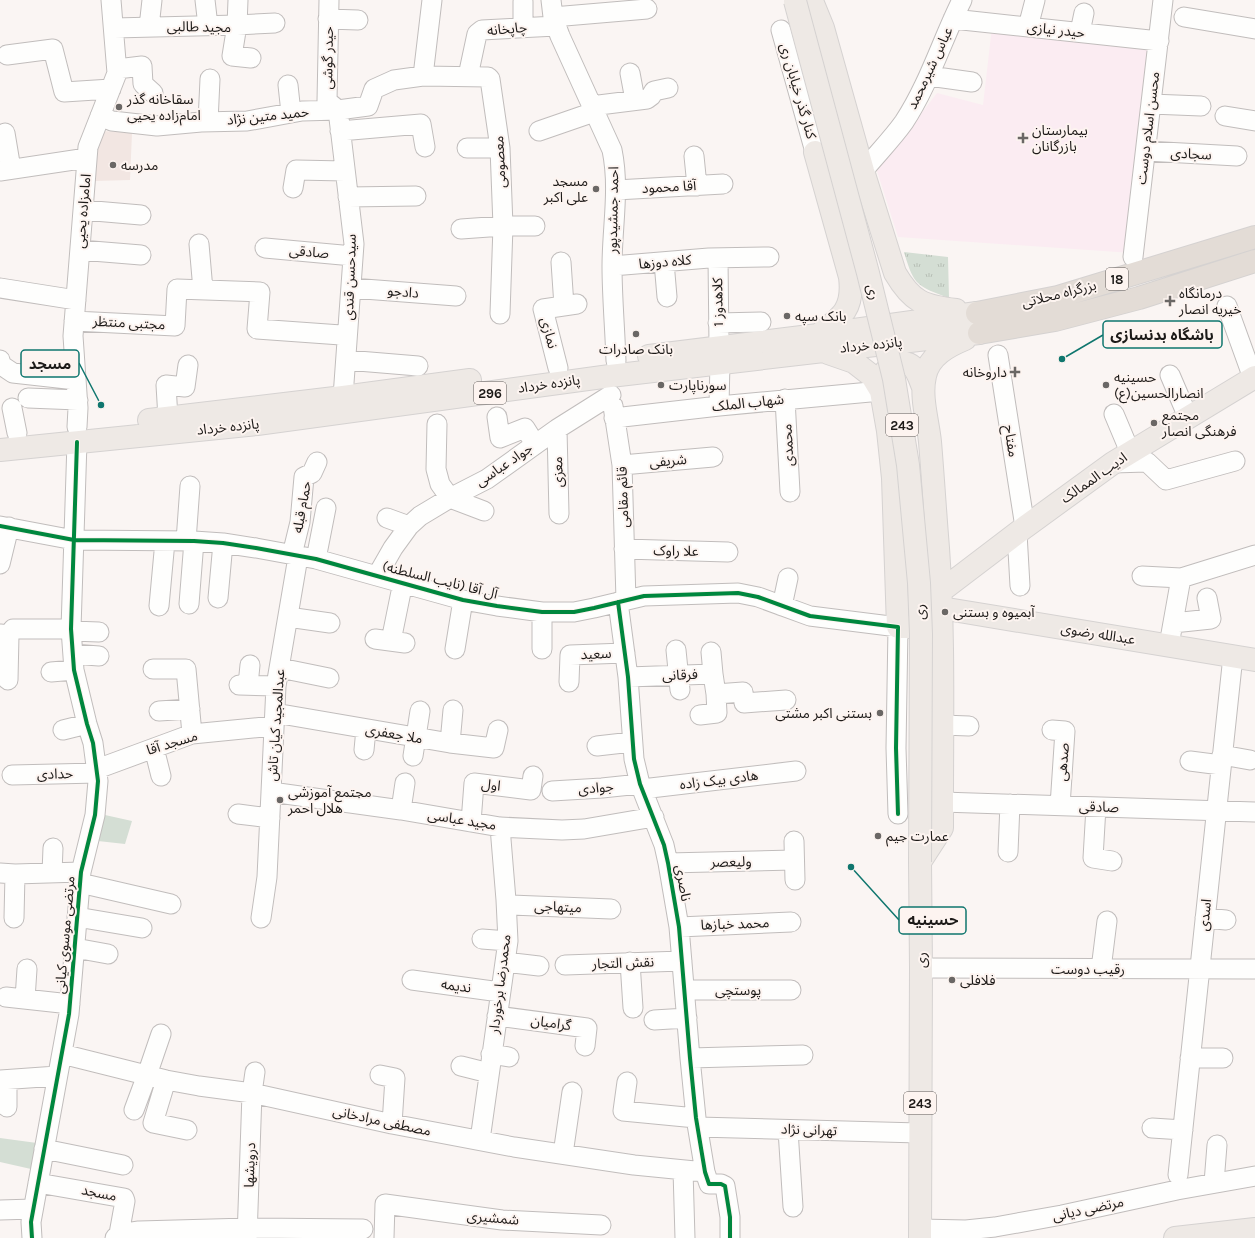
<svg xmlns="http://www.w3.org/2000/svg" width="1255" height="1238" font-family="Karla,'Noto Sans Arabic',sans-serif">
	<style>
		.built { fill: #f2e6e2 }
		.medical { fill: #fbecf2 }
		.grass { fill: url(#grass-tufts) }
		.park { fill: #d4ded4 }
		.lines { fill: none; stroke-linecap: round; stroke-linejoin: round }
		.minor-casing { stroke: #c1bdbc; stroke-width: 21 }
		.major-casing { stroke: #d5d2d1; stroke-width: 24 }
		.highway-casing { stroke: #d5d2d1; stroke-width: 24 }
		.minor { stroke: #fefefd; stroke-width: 19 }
		.major { stroke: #eee9e5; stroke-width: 22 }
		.highway { stroke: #e3dcd6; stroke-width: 22 }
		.major-bridge-casing { stroke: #d5d2d1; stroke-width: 24; stroke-linecap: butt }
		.major-bridge { stroke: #eee9e5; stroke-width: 22 }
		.cycleway-casing { stroke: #fdf4f0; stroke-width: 6 }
		.cycleway { stroke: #00873e; stroke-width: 4 }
		.poi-dot { fill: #6a6765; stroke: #fdf4f0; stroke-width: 1.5 }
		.labels { text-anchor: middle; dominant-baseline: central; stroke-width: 4; stroke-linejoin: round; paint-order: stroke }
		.shield { fill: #fdf4f0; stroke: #605b59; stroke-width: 1 }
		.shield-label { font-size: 13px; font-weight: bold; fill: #1d1a18 }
		.street-label { font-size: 14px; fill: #1d1a18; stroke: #fdf4f0 }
		.poi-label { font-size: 14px; fill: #1d1a18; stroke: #fdf4f0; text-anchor: start }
		.leader { fill: none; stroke: #0f766e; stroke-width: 1.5 }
		.callout-dot { fill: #0f766e; stroke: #fdf4f0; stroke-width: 1.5 }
		.callout { fill: #fdf4f0; stroke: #0f766e; stroke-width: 1.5 }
		.callout-label { font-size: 15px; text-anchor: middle; font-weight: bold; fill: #1d1a18 }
	</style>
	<defs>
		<pattern id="grass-tufts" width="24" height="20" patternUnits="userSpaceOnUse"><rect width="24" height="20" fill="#d4ded4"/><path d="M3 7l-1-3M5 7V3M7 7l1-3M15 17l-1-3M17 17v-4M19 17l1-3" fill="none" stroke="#b6beb5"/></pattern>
	</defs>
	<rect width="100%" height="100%" fill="#faf5f3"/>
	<path class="built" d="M103,131l29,2 -2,47 -35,1 1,-31z"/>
	<path class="medical" d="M992,27l161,16 -21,210 -234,-16 -21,-66 60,-78 46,12z"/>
	<path class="grass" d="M904,252l44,5 1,41c-32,-12 -35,-12 -45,-46z"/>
	<path class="park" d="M105,815l27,6 -7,23 -27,-3z
		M0,1138l37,5 -6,26 -31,-7z"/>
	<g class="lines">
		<defs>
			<path id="minor" d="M205,0l3,26
				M238,0l-1,25 38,-2
				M329,0l-2,101 11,9
				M551,0l2,17 7,19 52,114c8,38 0,78 0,116 0,31 3,63 4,95
				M553,17l94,-8
				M1184,17l71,12
				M328,19l30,1
				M953,19l206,22
				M149,27l3,-27
				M1028,27l7,-27
				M114,28l123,-3 -5,31 19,2
				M523,28v-26
				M781,30l34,122
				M1080,32l4,-19
				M7,55l46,-6 11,43 47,-3
				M117,69l25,-3 1,18 10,9
				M630,73l5,27
				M423,76l9,-76
				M468,76l9,-42 5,-4 74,-4
				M929,76l43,6
				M288,85l3,28
				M1151,104l50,2
				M591,106l56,-7 4,-3 3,-5 14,-3
				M338,110l16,134 -11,153
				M100,116l12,5 45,5 44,-4 46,-1 55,-10 36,-1 30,-4 6,-17 20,-9 29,-4 65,1 2,2 10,69 3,78 -3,88
				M1225,116l30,5
				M208,122l2,-43
				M340,131l81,-7 4,23
				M539,131l55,-19
				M5,133l6,36
				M467,148h33
				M1146,151l91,5
				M694,156l3,30
				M0,171l87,-13
				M863,171c13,-16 29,-32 41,-49 25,-38 38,-82 58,-122
				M293,188l3,-18 49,1
				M616,190l107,-6
				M348,197l68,-1
				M83,210l58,5
				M461,229l42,-3h32
				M199,244l4,46
				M265,248l88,8
				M80,250l61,5
				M1133,257l30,-257
				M718,258l1,88
				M561,262l3,44
				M664,262l3,35
				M612,266l97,-8 60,-1
				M0,288l76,12
				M351,288l105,8
				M1227,306l26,72
				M74,321l101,5 2,-37 83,3 -3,37 84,6 6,2
				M718,323l43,-1
				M998,355l27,172
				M0,360l1,5 12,8 63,7
				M346,360l72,6
				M558,368l-15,-59 34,-5
				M1170,375l18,42
				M28,398l50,2
				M785,399l5,93
				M613,406l9,59 4,135
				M719,406l1,-44
				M12,408l5,25
				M1114,414l16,38
				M497,417l3,21 25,-10 10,16
				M168,418l-2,-33 19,2 3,-22
				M614,418l105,-12 162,-15
				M437,424l-1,45 4,15 10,14
				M77,427l1,-19 -5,-72 15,-189 29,-74 -6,-73
				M557,429l2,85
				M1113,463l34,-1 19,18 69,-19
				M622,465l91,-8
				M450,498l34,13
				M387,518l22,8
				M0,526l74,14 120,1 29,2 33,5 60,11 147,41 34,6 45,6h32l20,-4 50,-12 94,-3 20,4 52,19 88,11 -2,121 2,66
				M1017,533l3,53
				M186,541l4,-55
				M624,549l104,3
				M292,555l8,-33 4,-45 8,-4 5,-11
				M316,559l10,-51
				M0,564l9,-37
				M377,576l16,-28 16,-22 11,-10 30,-18 37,-19 70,-50 54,-34
				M1142,576l39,2 74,-23
				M218,598l5,-55
				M618,602l10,75 6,82 6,25 24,61 4,18 11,64 11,131 6,60 9,54 4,12h12l4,2 5,31v21
				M189,604l5,-63
				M159,606l6,-65
				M782,606l6,-28
				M542,612v37
				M288,617l42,6
				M1173,623l38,-4 -4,-21
				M72,631l27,1
				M0,634l9,1 4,-6h58
				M375,639l30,4
				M391,641l12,-59
				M1169,645l12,-67
				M455,649l8,-49
				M676,650l4,40
				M711,652l2,22
				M73,654l26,2
				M280,668l49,10
				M153,669h33l6,65
				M51,672l23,-2
				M628,677l85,-3 3,20 1,19 -17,2
				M8,680l1,-45
				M569,682l1,-27 55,-2
				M239,685l37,1
				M248,685l2,-20
				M716,694l27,-2 1,11 42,-3
				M159,711l31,-2
				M275,713l175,30 44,5 4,-18
				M942,725l27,1
				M63,730l24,-6
				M1052,730l13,1 -5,75
				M450,743l3,-33
				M597,746l35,-4
				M154,748l7,28
				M364,750l2,-21
				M1222,755l28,5
				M413,756l7,-45
				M1190,761l31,4
				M97,769l95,-35 82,-8
				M12,775l85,-2
				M642,789l154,-18
				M552,791l50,-3 38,-4
				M271,792l130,18 99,17 62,3 22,-1 70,-12
				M942,802l313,10
				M1096,807l-3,51 19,3
				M401,810l4,-27
				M238,814l32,4
				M471,822l3,-39 57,7 2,-14
				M794,841l1,39
				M1008,852l2,-48
				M668,863l126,-3
				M0,873l15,1 66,-2
				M52,873l1,-25
				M80,883l91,21
				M506,900l5,5 100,4
				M77,917l65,11
				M14,918l1,-44
				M261,918l6,-41 9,-191 22,-129
				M1205,918l21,2
				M679,927l112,-5
				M482,939l26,2
				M75,948l33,6
				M505,962l34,4
				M630,962l3,46
				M565,965l117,-4
				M921,968l334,1
				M1101,969l6,-48
				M412,980l88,12
				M685,990h106
				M6,997l64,7
				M25,999l2,-30
				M497,1016l90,12 -2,18
				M654,1020l33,-2
				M62,1054l104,26 33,6 53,7 140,31 122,23 120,18 71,7
				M491,1054l18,3
				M690,1058l113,-3
				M1190,1058h33
				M461,1066l28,7
				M380,1075l15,3 -3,46
				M0,1080l57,-4
				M7,1080v27
				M166,1080l-13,43 34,7
				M627,1082l-4,29 73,7
				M134,1110l13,-35 14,-41
				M698,1127l221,6
				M1152,1128l31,2
				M788,1130l5,77
				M480,1140l28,-199 -2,-41 -6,-73
				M44,1149l79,16
				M563,1154l9,-62
				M683,1170l2,68
				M1178,1175l55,-519
				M38,1183l86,15 1,3 -6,33 -4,4
				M1214,1183l3,-38
				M0,1210l33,-1
				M920,1229l46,1 29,-3 67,-12 115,-25 78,-14
				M119,1234l20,-3 109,-3 115,1
				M32,1238l-1,-16 38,-208 12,-142 14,-57 3,-34 -5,-38 -6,-19 -13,-54 -3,-41 6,-187
				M247,1238l5,-145 3,-21
				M384,1238l1,-34 117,16 99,5"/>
			<path id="major" d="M810,0l2,1 11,27 40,143 32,102c17,29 28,33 61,37
				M815,152l35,125c4,32 -8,40 -32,58
				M828,353l26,9 18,14 9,15 7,40 5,47 5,149h17l16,-18 10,-1 314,52
				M649,356l169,-21 159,-22
				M882,381c0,-14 20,-24 31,-14 5,5 7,13 10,20
				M149,420l194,-23 127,-17
				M0,450l257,-26 353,-48 369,-43
				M941,591l84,-64 88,-64 142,-86
				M920,1238l1,-270 -1,-106 22,-34v-26c0,-85 2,-170 -4,-254 -3,-36 -5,-71 -8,-106 -2,-21 -10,-45 -5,-66 4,-20 23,-30 40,-37
				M1175,1238l80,-9"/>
			<path id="highway" d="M977,313l81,-16 197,-60
				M979,333l76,-13 84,-22 116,-37"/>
		</defs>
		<use href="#minor" class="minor-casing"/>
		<use href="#major" class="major-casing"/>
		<use href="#highway" class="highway-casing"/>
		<use href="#minor" class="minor"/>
		<use href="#major" class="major"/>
		<use href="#highway" class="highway"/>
		<defs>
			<path id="major-bridge" d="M795,1l73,272 26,106 14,86 11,118 2,51 -1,228"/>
		</defs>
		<use href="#major-bridge" class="major-bridge-casing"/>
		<use href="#major-bridge" class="major-bridge"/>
		<defs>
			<path id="cycleway" d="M0,526l74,14 120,1 29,2 33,5 60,11 147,41 34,6 45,6h32l20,-4 50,-12 94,-3 20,4 52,19 88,11 -2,121 2,66
				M618,602l10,75 6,82 6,25 24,61 4,18 11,64 11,131 6,60 9,54 4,12h12l4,2 5,31v21
				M32,1238l-1,-16 38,-208 12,-142 14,-57 3,-34 -5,-38 -6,-19 -13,-54 -3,-41 6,-187"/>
		</defs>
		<use href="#cycleway" class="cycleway-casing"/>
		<use href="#cycleway" class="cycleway"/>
	</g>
	<g class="poi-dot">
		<circle cx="119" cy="107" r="4"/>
		<path d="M1021 132h4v4h4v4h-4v4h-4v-4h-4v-4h4z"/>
		<circle cx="113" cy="165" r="4"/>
		<circle cx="596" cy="189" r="4"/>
		<path d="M1168 295h4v4h4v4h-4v4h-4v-4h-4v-4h4z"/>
		<circle cx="787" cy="316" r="4"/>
		<circle cx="636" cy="334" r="4"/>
		<path d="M1013 366h4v4h4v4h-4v4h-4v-4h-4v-4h4z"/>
		<circle cx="661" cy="385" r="4"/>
		<circle cx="1106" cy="385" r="4"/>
		<circle cx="1154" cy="423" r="4"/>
		<circle cx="945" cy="612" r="4"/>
		<circle cx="880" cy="713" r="4"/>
		<circle cx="280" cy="800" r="4"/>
		<circle cx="878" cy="836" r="4"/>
		<circle cx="952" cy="980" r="4"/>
	</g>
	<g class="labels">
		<g class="shield">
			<rect x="1106" y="268" width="22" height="22" rx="3"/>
			<rect x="474" y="382" width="32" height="22" rx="3"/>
			<rect x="886" y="414" width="32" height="22" rx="3"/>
			<rect x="904" y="1092" width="32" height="22" rx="3"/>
		</g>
		<g class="shield-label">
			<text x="1117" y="279">18</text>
			<text x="490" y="393">296</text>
			<text x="902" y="425">243</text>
			<text x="920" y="1103">243</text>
		</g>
		<g class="street-label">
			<text transform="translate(199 27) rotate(1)">مجید طالبی</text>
			<text transform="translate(507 29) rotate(-5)">چاپخانه</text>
			<text transform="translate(1056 30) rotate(6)">حیدر نیازی</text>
			<text transform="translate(328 58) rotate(-89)">حیدر گوشی</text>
			<text transform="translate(930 68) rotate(-65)">عباس شیرمحمد</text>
			<text transform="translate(798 91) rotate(74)">کنار گذر خیابان ری</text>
			<text transform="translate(268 116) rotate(-6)">حمید متین نژاد</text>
			<text transform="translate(1148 128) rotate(-83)">محسن اسلام دوست</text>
			<text transform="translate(1191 154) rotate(3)">سجادی</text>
			<text transform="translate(500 162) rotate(-93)">معصومی</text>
			<text transform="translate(669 187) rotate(-3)">آقا محمود</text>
			<text transform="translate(613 210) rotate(-89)">احمد جمشیدپور</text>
			<text transform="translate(83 211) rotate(-85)">امامزاده یحیی</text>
			<text transform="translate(309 252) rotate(5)">صادقی</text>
			<text transform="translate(665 262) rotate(-5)">کلاه دوزها</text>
			<text transform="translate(350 277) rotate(-88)">سیدحسن قندی</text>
			<text transform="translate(403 292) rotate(5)">دادجو</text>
			<text transform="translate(873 292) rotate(76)">ری</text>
			<text transform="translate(1059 294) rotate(-14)">بزرگراه محلاتی</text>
			<text transform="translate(718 302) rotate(-91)">کلاهدوز 1</text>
			<text transform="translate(129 323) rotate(3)">مجتبی منتظر</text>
			<text transform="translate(549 333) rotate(75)">نمازی</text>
			<text transform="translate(871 345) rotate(-6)">پانزده خرداد</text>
			<text transform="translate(549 384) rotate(-8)">پانزده خرداد</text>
			<text transform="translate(748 403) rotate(-6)">شهاب الملک</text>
			<text transform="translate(228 427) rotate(-6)">پانزده خرداد</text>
			<text transform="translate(1011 441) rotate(81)">مفتاح</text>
			<text transform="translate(788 445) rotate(-93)">محمدی</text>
			<text transform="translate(668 461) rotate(-5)">شریفی</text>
			<text transform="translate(504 465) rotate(-34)">جواد عباسی</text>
			<text transform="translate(558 472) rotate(-92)">معزی</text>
			<text transform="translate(1094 478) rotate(-35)">ادیب الممالک</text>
			<text transform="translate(623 497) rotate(-92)">قائم مقامی</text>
			<text transform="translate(302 507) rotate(-80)">حمام قبله</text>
			<text transform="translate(676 551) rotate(1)">علا راوک</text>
			<text transform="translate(440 580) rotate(14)">آل آقا (نایب السلطنه)</text>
			<text transform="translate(920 612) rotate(-92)">ری</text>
			<text transform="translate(1098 634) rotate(9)">عبدالله رضوی</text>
			<text transform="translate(596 654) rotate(-3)">سعید</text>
			<text transform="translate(680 675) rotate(-2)">فرقانی</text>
			<text transform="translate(276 725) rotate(-86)">عبدالمجید کیان تاش</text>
			<text transform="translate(394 734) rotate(10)">ملا جعفری</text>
			<text transform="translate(172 743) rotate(-17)">مسجد آقا</text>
			<text transform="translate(1063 762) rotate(-86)">صدهی</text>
			<text transform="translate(55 774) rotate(-1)">حدادی</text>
			<text transform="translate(719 780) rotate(-7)">هادی بیک زاده</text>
			<text transform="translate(491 785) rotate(7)">اول</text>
			<text transform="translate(596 788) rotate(-4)">جوادی</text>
			<text transform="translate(1099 807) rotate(2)">صادقی</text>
			<text transform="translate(462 820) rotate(9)">مجید عباسی</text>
			<text transform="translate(731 862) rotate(-1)">ولیعصر</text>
			<text transform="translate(683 883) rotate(80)">ناصری</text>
			<text transform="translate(558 907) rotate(2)">میتهاجی</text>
			<text transform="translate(1205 915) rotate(-84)">اسدی</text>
			<text transform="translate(735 924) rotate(-2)">محمد خبازها</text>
			<text transform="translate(65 935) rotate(-85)">مرتضی موسوی کیانی</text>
			<text transform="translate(921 960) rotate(-90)">ری</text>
			<text transform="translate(623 963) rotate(-2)">نقش التجار</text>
			<text x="1088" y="969">رقیب دوست</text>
			<text transform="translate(500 984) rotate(-83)">محمدرضا برخوردار</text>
			<text transform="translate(456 986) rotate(8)">ندیمه</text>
			<text x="738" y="990">پوستچی</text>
			<text transform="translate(551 1023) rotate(8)">گرامیان</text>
			<text transform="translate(382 1121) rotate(12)">مصطفی مرادخانی</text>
			<text transform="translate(809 1130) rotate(2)">تهرانی نژاد</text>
			<text transform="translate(250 1165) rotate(-88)">درویشها</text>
			<text transform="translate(99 1193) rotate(11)">مسجد</text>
			<text transform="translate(1088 1209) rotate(-12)">مرتضی دیانی</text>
			<text transform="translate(493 1218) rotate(5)">شمشیری</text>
		</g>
		<g class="poi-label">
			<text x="127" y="99">سقاخانه گذر<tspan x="127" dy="16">امام‌زاده یحیی</tspan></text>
			<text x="1032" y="130">بیمارستان<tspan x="1032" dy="16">بازرگانان</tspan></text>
			<text x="121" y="165">مدرسه</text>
			<text x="588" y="181" text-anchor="end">مسجد<tspan x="588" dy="16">علی اکبر</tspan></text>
			<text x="1179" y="293">درمانگاه<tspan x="1179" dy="16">خیریه انصار</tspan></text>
			<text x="795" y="316">بانک سپه</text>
			<text x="636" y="349" text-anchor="middle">بانک صادرات</text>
			<text x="1007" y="372" text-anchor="end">داروخانه</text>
			<text x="1114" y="377">حسینیه<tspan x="1114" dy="16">انصارالحسین(ع)</tspan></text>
			<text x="669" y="385">سورناپارت</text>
			<text x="1162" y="415">مجتمع<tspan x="1162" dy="16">فرهنگی انصار</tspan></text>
			<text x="953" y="612">آبمیوه و بستنی</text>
			<text x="872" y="713" text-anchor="end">بستنی اکبر مشتی</text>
			<text x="288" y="792">مجتمع آموزشی<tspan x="288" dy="16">هلال احمر</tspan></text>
			<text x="886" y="836">عمارت جیم</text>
			<text x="960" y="980">فلافلی</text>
		</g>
	</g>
	<path class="leader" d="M1062 359L1103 335M101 405L79 363M851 867L899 920"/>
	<g class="callout-dot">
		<circle cx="1062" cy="359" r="4"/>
		<circle cx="101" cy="405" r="4"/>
		<circle cx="851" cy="867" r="4"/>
	</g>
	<g class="callout">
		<rect x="1103" y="321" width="119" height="27" rx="4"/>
		<rect x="21" y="350" width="58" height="27" rx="4"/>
		<rect x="899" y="907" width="67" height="27" rx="4"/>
	</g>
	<g class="callout-label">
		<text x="1162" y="340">باشگاه بدنسازی</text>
		<text x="50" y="369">مسجد</text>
		<text x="933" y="925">حسینیه</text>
	</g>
</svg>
